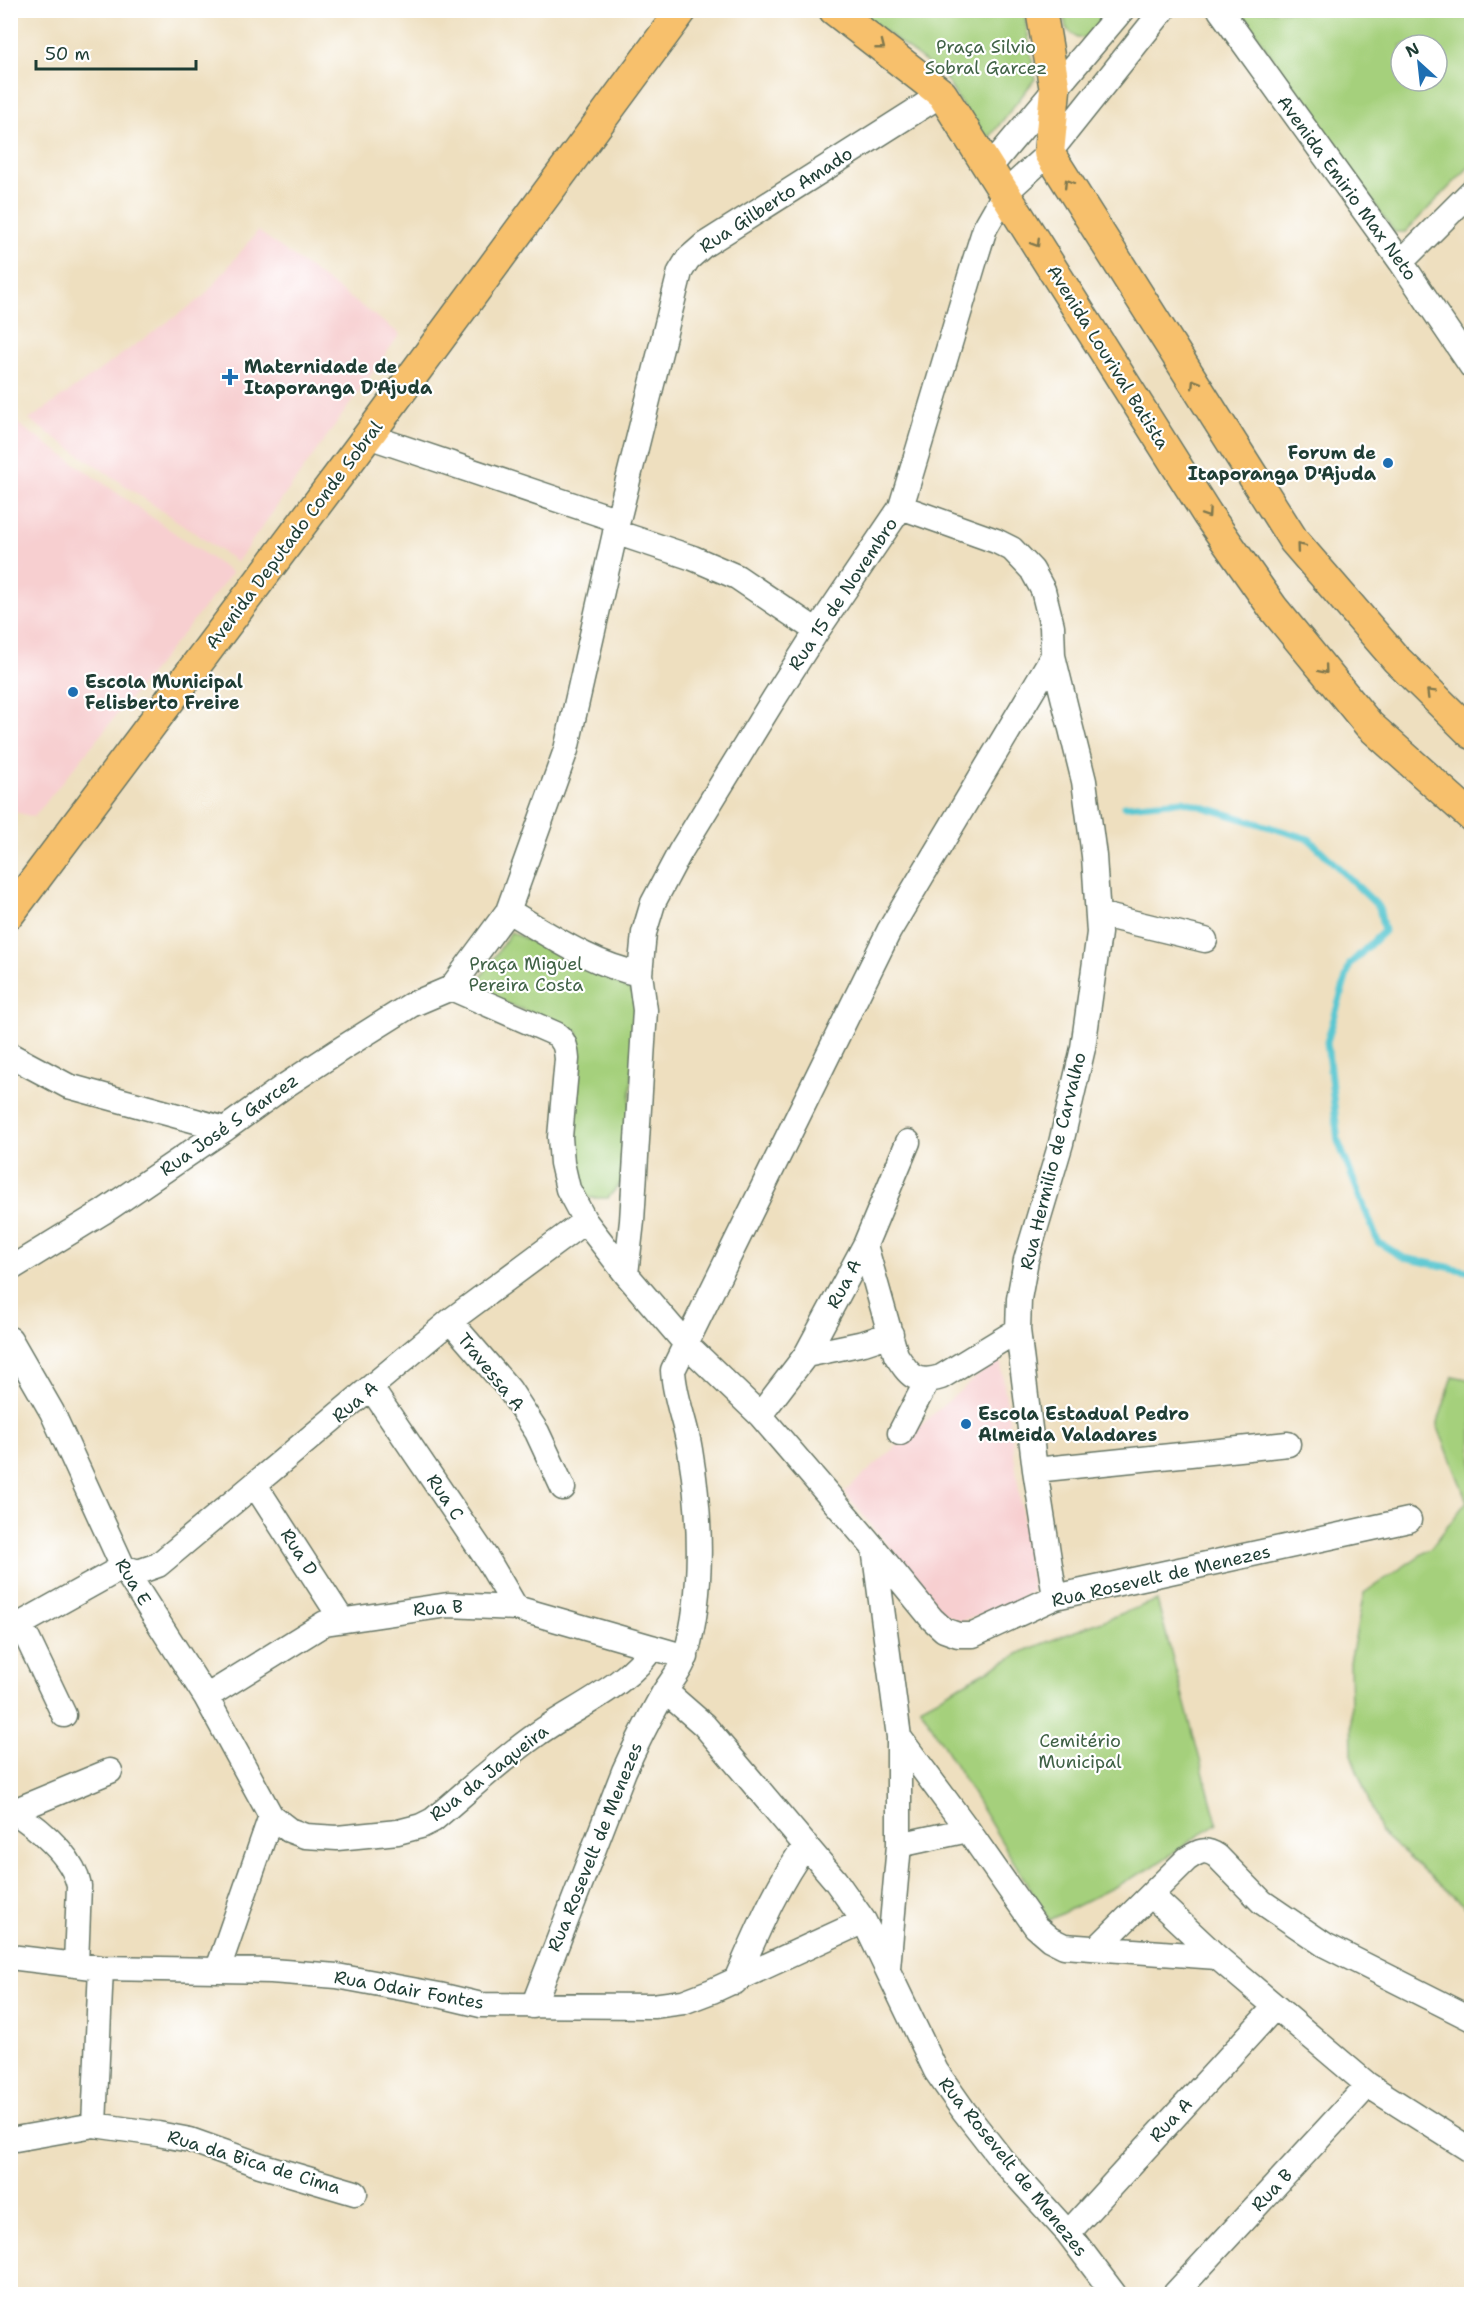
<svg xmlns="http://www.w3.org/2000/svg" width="1482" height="2305" font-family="'Shantell Sans',sans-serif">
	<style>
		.built { fill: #f7cfd0 }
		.green { fill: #a5d07c; stroke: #628658; stroke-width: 1.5; fill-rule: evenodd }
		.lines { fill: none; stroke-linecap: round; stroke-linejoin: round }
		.stream { stroke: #5ac7d1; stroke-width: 7 }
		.minor-casing { stroke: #677665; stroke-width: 27 }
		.major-casing { stroke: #677665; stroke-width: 33 }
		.minor { stroke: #fff; stroke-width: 24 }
		.major { stroke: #f7c06c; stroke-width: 30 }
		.oneway { stroke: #80784d }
		.poi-dot { fill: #1f6fb2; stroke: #fff; stroke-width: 2 }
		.labels { text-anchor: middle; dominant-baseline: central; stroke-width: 4.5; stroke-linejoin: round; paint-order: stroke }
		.park-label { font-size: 18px; fill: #406246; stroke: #fff }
		.street-label { font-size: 18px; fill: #1f3d34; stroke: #fff }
		.poi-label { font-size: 18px; font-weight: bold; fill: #1f3d34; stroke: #fff; text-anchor: start }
	</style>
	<rect width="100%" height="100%" fill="#fff"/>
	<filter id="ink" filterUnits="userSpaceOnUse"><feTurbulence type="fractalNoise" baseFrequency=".0167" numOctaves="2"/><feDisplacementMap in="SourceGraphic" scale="12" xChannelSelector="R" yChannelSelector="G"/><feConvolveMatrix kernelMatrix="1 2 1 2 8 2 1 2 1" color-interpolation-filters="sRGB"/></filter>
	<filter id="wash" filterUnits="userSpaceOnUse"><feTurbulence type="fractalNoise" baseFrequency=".008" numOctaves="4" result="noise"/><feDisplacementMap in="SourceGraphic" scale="24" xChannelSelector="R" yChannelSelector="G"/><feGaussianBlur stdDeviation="1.35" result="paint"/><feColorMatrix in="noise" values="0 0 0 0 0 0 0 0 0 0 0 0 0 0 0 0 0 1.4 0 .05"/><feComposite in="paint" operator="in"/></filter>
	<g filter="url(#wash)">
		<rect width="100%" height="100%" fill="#eedfbf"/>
		<path class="built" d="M258,231l142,103 -163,228 -208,-142 174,-123z
			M11,419l221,154 -198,244 -23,-6z
			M1000,1356l33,233 -18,15 -55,17 -16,-7 -100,-122z"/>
		<path class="green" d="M858,11h166l11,68 -46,59 -12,-8 -33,-54z
			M1063,11h37v12l-7,14 -16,1 -11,-10z
			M1240,11h231v154l-66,67h-11zM1401,45h36v36h-36z
			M511,932l118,57 9,10 -14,180 -16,19h-20c-3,-5 -9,-10 -10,-16 -15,-41 6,-104 0,-150l-97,-39 -4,-10z
			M1453,1376l19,4 -1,532 -90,-79 -29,-76 -2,-95 14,-69 67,-45 36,-47 -30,-76z
			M1157,1600l60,223 -68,46 -100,51 -129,-213 106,-57z"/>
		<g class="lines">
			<path class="stream" d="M1125,806l58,-5 126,38 70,68 5,24 -34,33 -23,78 11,99 40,101 26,16 68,14"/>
		</g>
	</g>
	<g filter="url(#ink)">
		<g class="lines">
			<defs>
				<path id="minor" d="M1220,10l181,252 71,105
					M989,168l133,-158
					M1401,262l71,-71
					M368,436l250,84
					M901,507l95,34 16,8 20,21 11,20 9,36 1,30 31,125 10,75 5,77 -16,115 -22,95 -35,117 -7,39 -1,31 17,140 20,127
					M615,532l78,26 44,19 80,54
					M508,911c42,24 84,54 132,63
					M1098,914l107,26
					M451,988l105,46c9,7 10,14 11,25l-7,78 2,26 6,26 17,32 41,53 60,70 74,71 114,133 58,71 12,11 14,5h15l82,-38 354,-77
					M10,1055l58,31 157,43
					M865,1245l31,110c13,20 20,30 45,22l77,-47
					M10,1269l93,-57 122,-83 58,-42 58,-38 70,-44 40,-17 57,-77 58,-161 52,-230 62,-248 8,-13 16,-14 238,-151
					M626,1274l6,-53 13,-211 -5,-36 4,-41 9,-30 27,-51 95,-155 42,-66 84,-124 73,-244 11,-35 20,-35 44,-40 114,-143
					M450,1321l59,68 28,43 26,56
					M10,1339l42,73 71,155 83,130 65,119 18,14 16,6 32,2 61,-6 23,-6 12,-6c34,-28 66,-59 103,-85 35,-26 94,-50 116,-88
					M806,1355l58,-12 27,-9
					M371,1388l118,174 27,46
					M760,1415l46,-60 59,-110 43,-103
					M900,1433l27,-52
					M1035,1470l253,-26
					M255,1485l87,135
					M874,1548l25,189v108l-11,123
					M21,1625l43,90
					M10,1630l113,-63 15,5 20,-7 292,-244 135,-100
					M665,1691l39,34 131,155 29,41 72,150 28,40 39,50 65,72 46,61
					M206,1697l119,-74 123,-18 68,3 170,49
					M899,1737l69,93 68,97 14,12 14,7 153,11 151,128 104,66
					M10,1809c26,17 63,46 69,77l-3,78
					M14,1811l96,-40
					M899,1845l69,-15
					M1151,1895l66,62
					M1098,1947l89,-88c12,-8 18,-11 30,-3l45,46 63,43 147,74
					M10,1957l91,11 170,3 66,5 102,19 42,10 172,1 30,-4 29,-11 152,-70
					M218,1969l53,-153
					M735,1982c21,-47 40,-95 71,-137
					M533,2006l91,-235c12,-27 25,-52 39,-77 8,-13 20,-26 23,-40 18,-64 15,-139 4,-204 -4,-27 -16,-53 -17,-80l216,-439 164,-275
					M94,2125l7,-157
					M10,2140l84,-15 64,9 32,6 70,25 95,28
					M1068,2233l207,-226
					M1175,2294l193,-209"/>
				<path id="major" d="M834,10l108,84 265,420 66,94 96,117 103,92
					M1041,10l14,80 -6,63 245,388 102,118 76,75
					M10,913l358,-477 314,-426"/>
			</defs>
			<use href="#minor" class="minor-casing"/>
			<use href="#major" class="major-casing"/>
			<use href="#minor" class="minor"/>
			<use href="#major" class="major"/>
		</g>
		<defs><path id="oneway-chevron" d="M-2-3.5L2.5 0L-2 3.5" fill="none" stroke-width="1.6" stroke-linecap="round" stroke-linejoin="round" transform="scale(1.5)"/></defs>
		<g class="oneway">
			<use href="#oneway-chevron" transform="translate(881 46) rotate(38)"/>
			<use href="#oneway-chevron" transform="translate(1068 183) rotate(-122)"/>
			<use href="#oneway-chevron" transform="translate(1036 243) rotate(58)"/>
			<use href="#oneway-chevron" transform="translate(1195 383) rotate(-122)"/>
			<use href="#oneway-chevron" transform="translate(1207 514) rotate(56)"/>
			<use href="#oneway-chevron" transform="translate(1300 547) rotate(-130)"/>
			<use href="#oneway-chevron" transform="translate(1324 670) rotate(50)"/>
			<use href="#oneway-chevron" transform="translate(1430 693) rotate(-135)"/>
		</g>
	</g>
	<g class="poi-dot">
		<path d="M227 368h6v6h6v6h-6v6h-6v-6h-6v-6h6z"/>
		<circle cx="1388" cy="463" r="6"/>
		<circle cx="73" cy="692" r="6"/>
		<circle cx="966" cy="1424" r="6"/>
	</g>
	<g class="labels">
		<g class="park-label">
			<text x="986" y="47">Praça Silvio<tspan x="986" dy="21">Sobral Garcez</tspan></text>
			<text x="526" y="964">Praça Miguel<tspan x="526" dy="21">Pereira Costa</tspan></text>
			<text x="1080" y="1741">Cemitério<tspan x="1080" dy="21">Municipal</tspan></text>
		</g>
		<g class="street-label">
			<text transform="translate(1347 188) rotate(54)">Avenida Emirio Max Neto</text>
			<text transform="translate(776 200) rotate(-33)">Rua Gilberto Amado</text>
			<text transform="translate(1108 357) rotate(58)">Avenida Lourival Batista</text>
			<text transform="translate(294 535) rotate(-53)">Avenida Deputado Conde Sobral</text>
			<text transform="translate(843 594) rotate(-56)">Rua 15 de Novembro</text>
			<text transform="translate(229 1125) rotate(-35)">Rua José S Garcez</text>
			<text transform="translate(1053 1161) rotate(-76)">Rua Hermilio de Carvalho</text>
			<text transform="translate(844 1284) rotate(-62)">Rua A</text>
			<text transform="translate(491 1372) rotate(51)">Travessa A</text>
			<text transform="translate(355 1402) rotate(-40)">Rua A</text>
			<text transform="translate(445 1497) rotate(56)">Rua C</text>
			<text transform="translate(299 1552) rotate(57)">Rua D</text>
			<text transform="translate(1161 1576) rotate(-13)">Rua Rosevelt de Menezes</text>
			<text transform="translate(133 1582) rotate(59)">Rua E</text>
			<text transform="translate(438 1608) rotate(-4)">Rua B</text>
			<text transform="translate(489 1773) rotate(-38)">Rua da Jaqueira</text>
			<text transform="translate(595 1847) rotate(-68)">Rua Rosevelt de Menezes</text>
			<text transform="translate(409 1990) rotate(10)">Rua Odair Fontes</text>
			<text transform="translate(1171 2120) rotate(-47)">Rua A</text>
			<text transform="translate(254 2162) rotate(17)">Rua da Bica de Cima</text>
			<text transform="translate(1013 2167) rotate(51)">Rua Rosevelt de Menezes</text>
			<text transform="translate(1272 2190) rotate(-47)">Rua B</text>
		</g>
		<g class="poi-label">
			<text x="244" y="367">Maternidade de<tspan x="244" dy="21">Itaporanga D'Ajuda</tspan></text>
			<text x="1376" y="453" text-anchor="end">Forum de<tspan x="1376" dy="21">Itaporanga D'Ajuda</tspan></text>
			<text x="85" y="682">Escola Municipal<tspan x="85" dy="21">Felisberto Freire</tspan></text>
			<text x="978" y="1414">Escola Estadual Pedro<tspan x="978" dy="21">Almeida Valadares</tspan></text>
		</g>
	</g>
	<rect width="1482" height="2305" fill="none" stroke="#fff" stroke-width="36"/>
	<g transform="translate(1419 63) rotate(333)"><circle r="28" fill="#ffffff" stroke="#a5b1ae" stroke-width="1.5"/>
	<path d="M0-4.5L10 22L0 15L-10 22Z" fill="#1f6fb2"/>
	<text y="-9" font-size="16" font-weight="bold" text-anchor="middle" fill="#1f3d34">N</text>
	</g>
	<path d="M36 60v9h160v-9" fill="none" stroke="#1f3d34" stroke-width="3"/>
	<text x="45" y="60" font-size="18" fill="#1f3d34" stroke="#ffffff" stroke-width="4.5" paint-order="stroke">50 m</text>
</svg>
